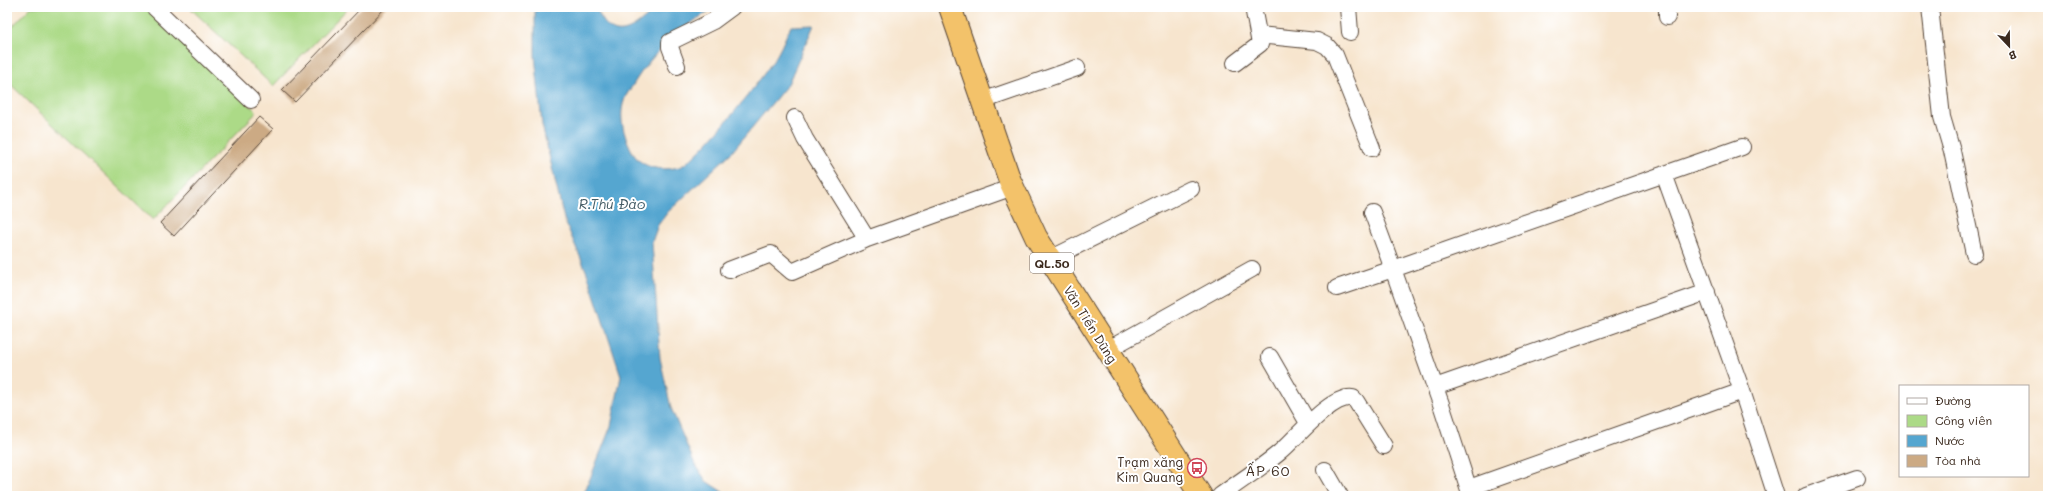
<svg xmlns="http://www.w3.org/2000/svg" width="2055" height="503" font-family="Mali,sans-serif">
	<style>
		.green { fill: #acda87; stroke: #748252 }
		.water { fill: #55a6d0; stroke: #486877 }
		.building { fill: #ccaa84 }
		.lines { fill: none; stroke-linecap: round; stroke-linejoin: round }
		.minor-casing { stroke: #574638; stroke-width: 18 }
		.highway-casing { stroke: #574638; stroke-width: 24 }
		.minor { stroke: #fff; stroke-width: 16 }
		.highway { stroke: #f3c26a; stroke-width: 22 }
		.labels { text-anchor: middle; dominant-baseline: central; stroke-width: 4; stroke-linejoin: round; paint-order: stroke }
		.shield { fill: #fff; stroke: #766a62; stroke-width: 1 }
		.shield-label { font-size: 12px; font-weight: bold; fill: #3b2a1e }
		.street-label { font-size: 13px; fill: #3b2a1e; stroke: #fff }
		.poi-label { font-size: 13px; fill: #3b2a1e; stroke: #fff; text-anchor: end }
		.water-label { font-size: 14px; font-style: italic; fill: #455c65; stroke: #fff }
		.neighbourhood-label { font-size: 14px; letter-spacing: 1px; fill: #3b2a1e; stroke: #fff }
	</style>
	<rect width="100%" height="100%" fill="#fff"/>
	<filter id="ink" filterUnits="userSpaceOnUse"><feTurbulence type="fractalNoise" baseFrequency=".025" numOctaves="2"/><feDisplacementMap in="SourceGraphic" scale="8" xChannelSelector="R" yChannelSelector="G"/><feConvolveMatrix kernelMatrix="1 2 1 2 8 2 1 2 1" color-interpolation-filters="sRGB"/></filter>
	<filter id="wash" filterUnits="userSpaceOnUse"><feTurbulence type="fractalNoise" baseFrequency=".012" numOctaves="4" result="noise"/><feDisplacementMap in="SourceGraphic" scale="16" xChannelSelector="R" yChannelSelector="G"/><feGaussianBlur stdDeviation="0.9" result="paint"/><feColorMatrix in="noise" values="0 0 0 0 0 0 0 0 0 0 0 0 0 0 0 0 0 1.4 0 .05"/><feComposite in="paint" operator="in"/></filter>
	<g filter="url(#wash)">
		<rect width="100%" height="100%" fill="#f7e5ce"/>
		<path class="green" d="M31,7h116l110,105 -104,108 -146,-139v-49z
			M189,7h160l-76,79z"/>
		<path class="water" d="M535,7h61c17,42 39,21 61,0h59c-35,21 -62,43 -83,78 -3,5 -8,11 -9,16 -6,18 1,37 9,52 9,16 30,18 46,14 18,-5 88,-94 99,-114 5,-9 8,-18 13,-27l23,-1 -26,59 -56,68 -64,60 -10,13 -6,17 8,116 11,50 23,54 12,19 23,15h-146l28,-70 10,-50 -34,-103 -23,-54 -22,-94 -7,-69z"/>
		<g id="blocks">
			<path class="building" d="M362,7h24l-91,95 -13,-12z
				M259,117l14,12 -99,107 -14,-13z"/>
		</g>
	</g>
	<g filter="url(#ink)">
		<use href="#blocks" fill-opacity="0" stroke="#574638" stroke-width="1"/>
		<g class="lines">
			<defs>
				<path id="minor" d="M154,7l97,93
					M1348,7l2,25
					M1930,7l12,110 10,34 22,103
					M1667,17v-10
					M1259,35l58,6 10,5 8,9 37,93
					M1235,63l25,-19 -7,-37
					M677,66l-7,-19v-5l43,-21 19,-14
					M982,101l95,-33
					M795,118l10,21 62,100 146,-52
					M1664,174l78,217 34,105
					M1050,259l141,-70
					M729,270l42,-16 21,18 75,-33
					M1337,288l56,-19 -21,-57
					M1107,350l145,-81
					M1270,357l38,66
					M1435,387l272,-95
					M1325,470l15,26
					M1469,488l273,-97
					M1220,496c20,-15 41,-28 60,-44 15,-12 51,-58 73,-54l3,3 28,45
					M1471,496l-30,-92 -48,-135 349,-122
					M1806,496l51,-18"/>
				<path id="highway" d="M950,7l60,174 26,56 165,259"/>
			</defs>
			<use href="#minor" class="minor-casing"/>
			<use href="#highway" class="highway-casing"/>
			<use href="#minor" class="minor"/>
			<use href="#highway" class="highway"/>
		</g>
	</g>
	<defs>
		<symbol id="bus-ring" viewBox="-11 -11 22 22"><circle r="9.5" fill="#fff" stroke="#d1495b" stroke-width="1.5"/><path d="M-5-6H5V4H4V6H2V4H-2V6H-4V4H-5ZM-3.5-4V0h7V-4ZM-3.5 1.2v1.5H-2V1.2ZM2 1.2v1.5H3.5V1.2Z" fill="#d1495b"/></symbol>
	</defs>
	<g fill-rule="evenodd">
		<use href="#bus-ring" x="1186" y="457" width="22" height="22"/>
	</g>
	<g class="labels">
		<rect class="shield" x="1030" y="253" width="44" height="20" rx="3"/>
		<g class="shield-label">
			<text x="1052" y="263">QL.50</text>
		</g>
		<g class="street-label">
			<text transform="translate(1091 324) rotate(58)">Văn Tiến Dũng</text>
		</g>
		<g class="poi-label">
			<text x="1183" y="461">Trạm xăng<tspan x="1183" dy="15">Kim Quang</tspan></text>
		</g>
		<g class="water-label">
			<text x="612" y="203">R.Thú Đào</text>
		</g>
		<g class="neighbourhood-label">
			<text x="1268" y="470">ẤP 60</text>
		</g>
	</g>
	<rect width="2055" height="503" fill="none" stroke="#fff" stroke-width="24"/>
	<rect x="1899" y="385" width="130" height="92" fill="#ffffff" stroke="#b1aaa5"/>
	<rect x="1907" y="398" width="20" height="6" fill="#ffffff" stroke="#b1aaa5"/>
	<text x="1935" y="405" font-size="12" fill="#3b2a1e">Đường</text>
	<rect x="1907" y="415" width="20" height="12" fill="#acda87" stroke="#b1aaa5"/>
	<text x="1935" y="425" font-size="12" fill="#3b2a1e">Công viên</text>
	<rect x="1907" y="435" width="20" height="12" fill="#55a6d0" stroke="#b1aaa5"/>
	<text x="1935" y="445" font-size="12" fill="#3b2a1e">Nước</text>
	<rect x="1907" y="455" width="20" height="12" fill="#ccaa84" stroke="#b1aaa5"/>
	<text x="1935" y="465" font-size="12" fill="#3b2a1e">Tòa nhà</text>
	<g transform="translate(2009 46) rotate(158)" stroke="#ffffff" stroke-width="3" paint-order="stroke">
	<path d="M0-3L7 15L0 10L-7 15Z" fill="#3b2a1e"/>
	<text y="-6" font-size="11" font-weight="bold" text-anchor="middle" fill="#3b2a1e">B</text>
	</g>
</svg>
